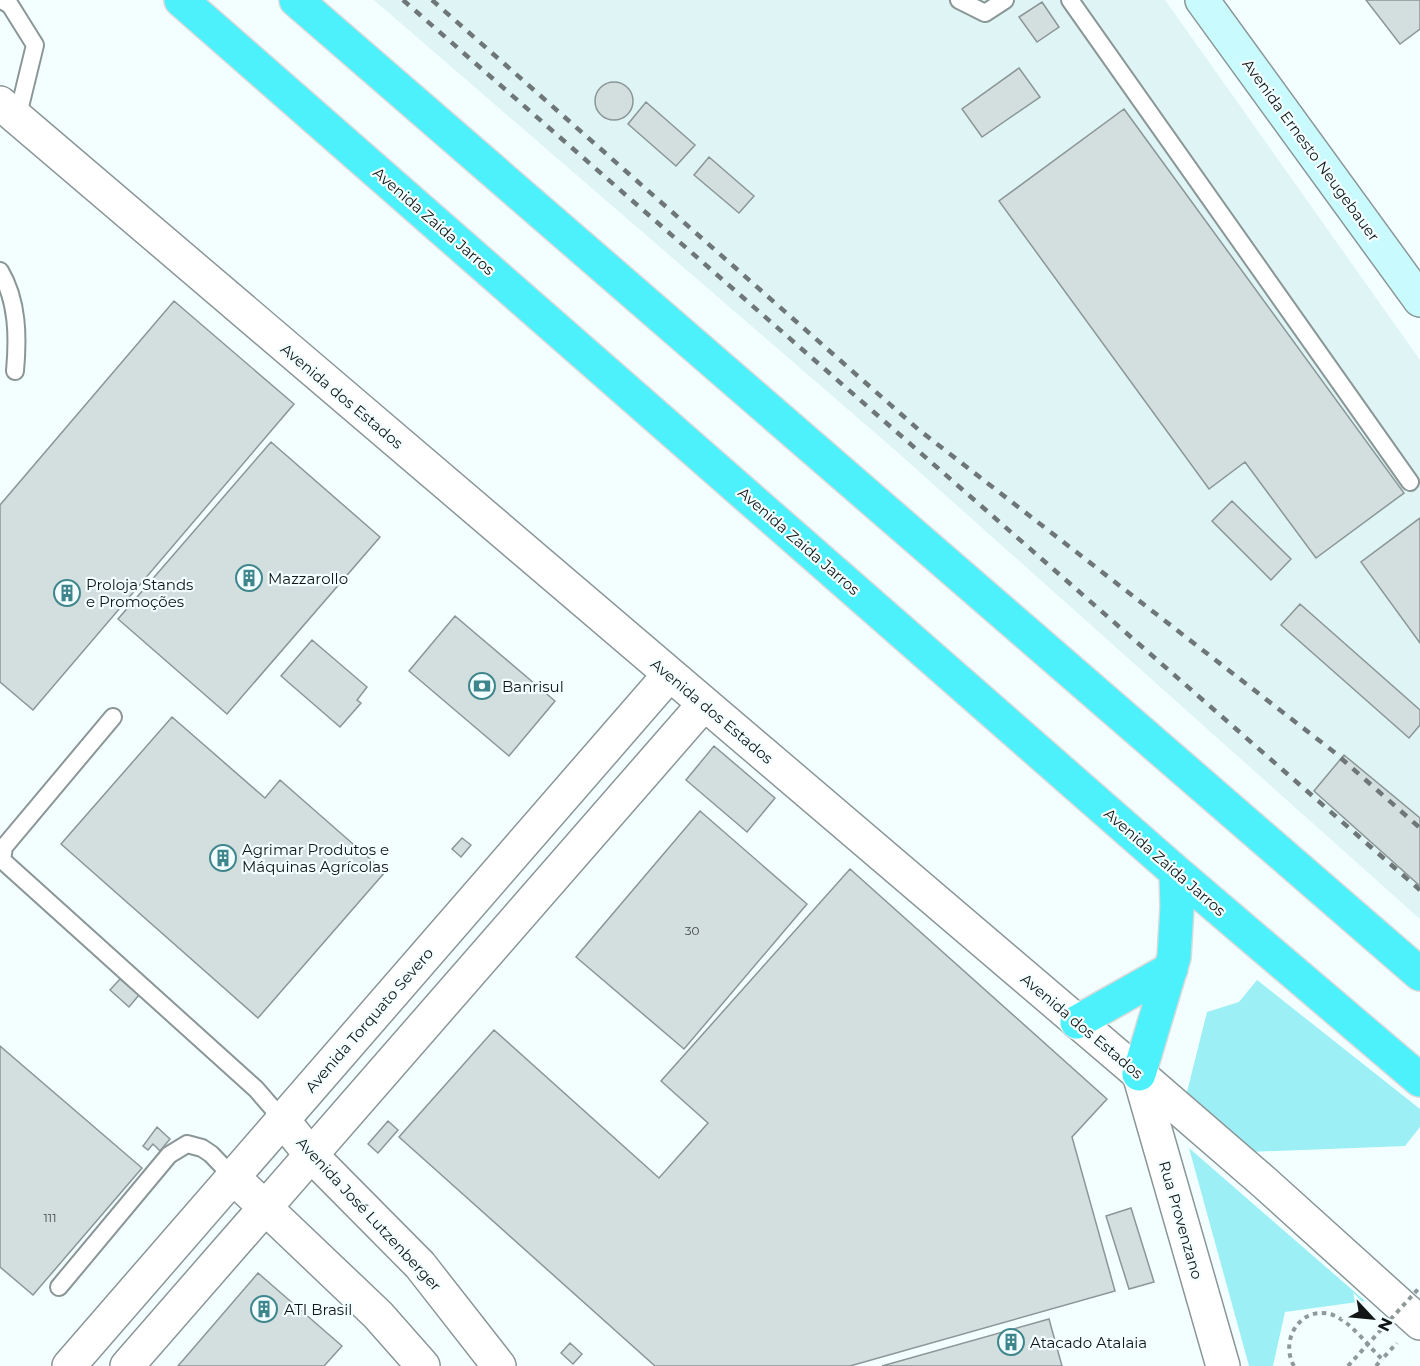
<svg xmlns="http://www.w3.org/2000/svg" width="1420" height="1366" font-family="Montserrat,sans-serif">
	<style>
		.built { fill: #def4f5 }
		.green { fill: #9cf0f5 }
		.building { fill: #d3dedf; stroke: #8b9696; stroke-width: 1.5 }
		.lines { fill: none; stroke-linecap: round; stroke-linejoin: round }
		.service-casing { stroke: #8b9697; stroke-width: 20 }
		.minor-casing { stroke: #8b9697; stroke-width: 36 }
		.tertiary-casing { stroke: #8b9697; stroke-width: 36 }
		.secondary-casing { stroke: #8b9697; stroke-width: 36 }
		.motorway-casing { stroke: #d9dada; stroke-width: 36 }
		.path { stroke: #909999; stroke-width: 4; stroke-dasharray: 4.5 4.5; stroke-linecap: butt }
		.service { stroke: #fff; stroke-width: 16 }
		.minor { stroke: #fff; stroke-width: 33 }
		.tertiary { stroke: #fff; stroke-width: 33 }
		.secondary { stroke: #c9fbfe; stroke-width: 33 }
		.motorway { stroke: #4cf1fb; stroke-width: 33 }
		.rail { stroke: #6f7677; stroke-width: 4.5; stroke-dasharray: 8 8; stroke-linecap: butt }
		.path-bridge { stroke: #909999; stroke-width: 4; stroke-dasharray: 4.5 4.5; stroke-linecap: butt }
		.labels { text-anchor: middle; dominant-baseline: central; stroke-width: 4.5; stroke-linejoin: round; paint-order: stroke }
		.number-label { font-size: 12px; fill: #424848 }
		.street-label { font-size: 15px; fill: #121616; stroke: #f2feff }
		.poi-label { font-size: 15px; fill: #121616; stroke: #f2feff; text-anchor: start }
	</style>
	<rect width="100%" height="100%" fill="#f2feff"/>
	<path class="built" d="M374,0h791l255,360v559l-525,-469z"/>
	<path class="green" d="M1257,980l163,129v18l-15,19 -157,6 -62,-56 21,-84 32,-10z
		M1189,1148l176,153 -80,11 -12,54h-24z"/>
	<path class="building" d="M1366,0h54v29l-20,15z
		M1042,2l17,25 -22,15 -18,-25z
		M1019,68l21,29 -58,40 -20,-28z
		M595 101a19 19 0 1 1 38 0a19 19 0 1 1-38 0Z
		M646,102l49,43 -19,21 -48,-42z
		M1124,109l280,384 -88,65 -71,-96 -36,27 -210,-288z
		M709,157l45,39 -15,17 -45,-38z
		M174,301l120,103 -261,306 -33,-28v-177z
		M271,442l109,95 -153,177 -109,-95z
		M1232,501l59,58 -20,21 -59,-59z
		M1420,518v125l-59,-81z
		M1300,604l120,106v15l-11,13 -128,-113z
		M455,616l100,85 -46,55 -100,-85z
		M312,640l55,47 -10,13 4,3 -21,24 -59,-51z
		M172,717l93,81 15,-18 105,92 -127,146 -197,-174z
		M714,746l61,52 -28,34 -61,-52z
		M1344,755l76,63v68l-106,-95z
		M700,811l107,93 -123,145 -108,-92z
		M462,838l9,7 -10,12 -9,-8z
		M850,869l257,230 -35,38 43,154 -265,75h-195l-256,-229 95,-107 165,148 49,-55 -47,-42z
		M120,979l19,16 -10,12 -19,-17z
		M0,1046l142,122 -109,127 -33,-28z
		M388,1121l10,9 -20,23 -10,-9z
		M157,1127l13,12 -10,12 -7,-7 -5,6 -5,-4z
		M1131,1208l23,74 -25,7 -23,-73z
		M258,1273l84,73 -18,20h-146z
		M1049,1319l13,47h-180z
		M570,1343l12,11 -9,10 -12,-11z"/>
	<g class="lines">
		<defs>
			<path id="service" d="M1,0l9,5 25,40 -18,74
				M959,0l26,13 20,-13
				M1070,0l340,482
				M0,271c18,30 18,67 15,100
				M113,717l-109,130 -2,13 254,229 26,30
				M59,1287l110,-132 18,-11 15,4 9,6 22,23"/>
			<path id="minor" d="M1139,1074l84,292
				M282,1119l29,36 109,110 79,101
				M233,1177l145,138 45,51"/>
			<path id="tertiary" d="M0,103l1139,971 126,109 155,140
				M69,1366l600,-691
				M127,1366l577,-662"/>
			<path id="secondary" d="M1202,0l218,300"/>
			<path id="motorway" d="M181,0l995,872 244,208
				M296,0l1124,974
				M1077,1022l94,-53
				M1139,1074l35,-117 3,-50 -1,-35"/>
		</defs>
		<use href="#service" class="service-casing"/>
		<use href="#minor" class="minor-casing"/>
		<use href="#tertiary" class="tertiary-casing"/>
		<use href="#secondary" class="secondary-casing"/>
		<use href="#motorway" class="motorway-casing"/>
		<path class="path" d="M1294,1366c-15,-26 7,-62 39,-51 18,7 35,31 49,44l15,-16
			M1376,1366l6,-7"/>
		<use href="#service" class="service"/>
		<use href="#minor" class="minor"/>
		<use href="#tertiary" class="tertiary"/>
		<use href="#secondary" class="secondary"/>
		<use href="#motorway" class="motorway"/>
		<path class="rail" d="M403,0l1017,890
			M432,0l487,430 415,322 86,76"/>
		<path class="path-bridge" d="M1348,1366l72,-79"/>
	</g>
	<defs>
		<symbol id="building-ring" viewBox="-11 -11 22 22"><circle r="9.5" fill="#f2feff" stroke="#3e868b" stroke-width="1.5"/><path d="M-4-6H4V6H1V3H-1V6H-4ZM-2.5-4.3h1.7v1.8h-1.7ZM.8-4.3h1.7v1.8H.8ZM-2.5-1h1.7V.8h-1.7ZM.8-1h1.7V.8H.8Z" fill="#3e868b"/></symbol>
		<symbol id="bank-ring" viewBox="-11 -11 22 22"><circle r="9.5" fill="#f2feff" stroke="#3e868b" stroke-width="1.5"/><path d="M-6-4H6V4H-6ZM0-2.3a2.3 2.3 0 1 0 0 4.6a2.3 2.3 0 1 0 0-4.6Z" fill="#3e868b"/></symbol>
	</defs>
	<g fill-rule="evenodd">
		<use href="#building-ring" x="234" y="563" width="30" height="30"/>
		<use href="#building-ring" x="52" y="578" width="30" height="30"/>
		<use href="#bank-ring" x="467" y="671" width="30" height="30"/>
		<use href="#building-ring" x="208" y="843" width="30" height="30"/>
		<use href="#building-ring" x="249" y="1294" width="30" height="30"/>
		<use href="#building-ring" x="996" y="1327" width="30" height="30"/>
	</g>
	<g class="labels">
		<g class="number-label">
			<text x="692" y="930">30</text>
			<text x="50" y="1217">111</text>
		</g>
		<g class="street-label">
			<text transform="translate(1311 150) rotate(54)">Avenida Ernesto Neugebauer</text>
			<text transform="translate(434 221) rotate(41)">Avenida Zaida Jarros</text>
			<text transform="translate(342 396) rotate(40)">Avenida dos Estados</text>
			<text transform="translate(799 541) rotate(41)">Avenida Zaida Jarros</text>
			<text transform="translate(712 711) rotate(40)">Avenida dos Estados</text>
			<text transform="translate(1165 862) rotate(41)">Avenida Zaida Jarros</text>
			<text transform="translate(369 1020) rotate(-49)">Avenida Torquato Severo</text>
			<text transform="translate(1082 1026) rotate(40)">Avenida dos Estados</text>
			<text transform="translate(369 1214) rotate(47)">Avenida José Lutzenberger</text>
			<text transform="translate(1181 1220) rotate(74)">Rua Provenzano</text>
		</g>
		<g class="poi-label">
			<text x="268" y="578">Mazzarollo</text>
			<text x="86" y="584">Proloja Stands<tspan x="86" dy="17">e Promoções</tspan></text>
			<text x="502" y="686">Banrisul</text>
			<text x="242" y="849">Agrimar Produtos e<tspan x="242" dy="17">Máquinas Agrícolas</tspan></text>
			<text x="284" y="1309">ATI Brasil</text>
			<text x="1030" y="1342">Atacado Atalaia</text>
		</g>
	</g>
	<g transform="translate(1372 1318) rotate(116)" stroke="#f2feff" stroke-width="4.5" paint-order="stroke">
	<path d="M0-4.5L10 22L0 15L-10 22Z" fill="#121616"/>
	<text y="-9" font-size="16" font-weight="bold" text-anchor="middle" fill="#121616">N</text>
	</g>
</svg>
